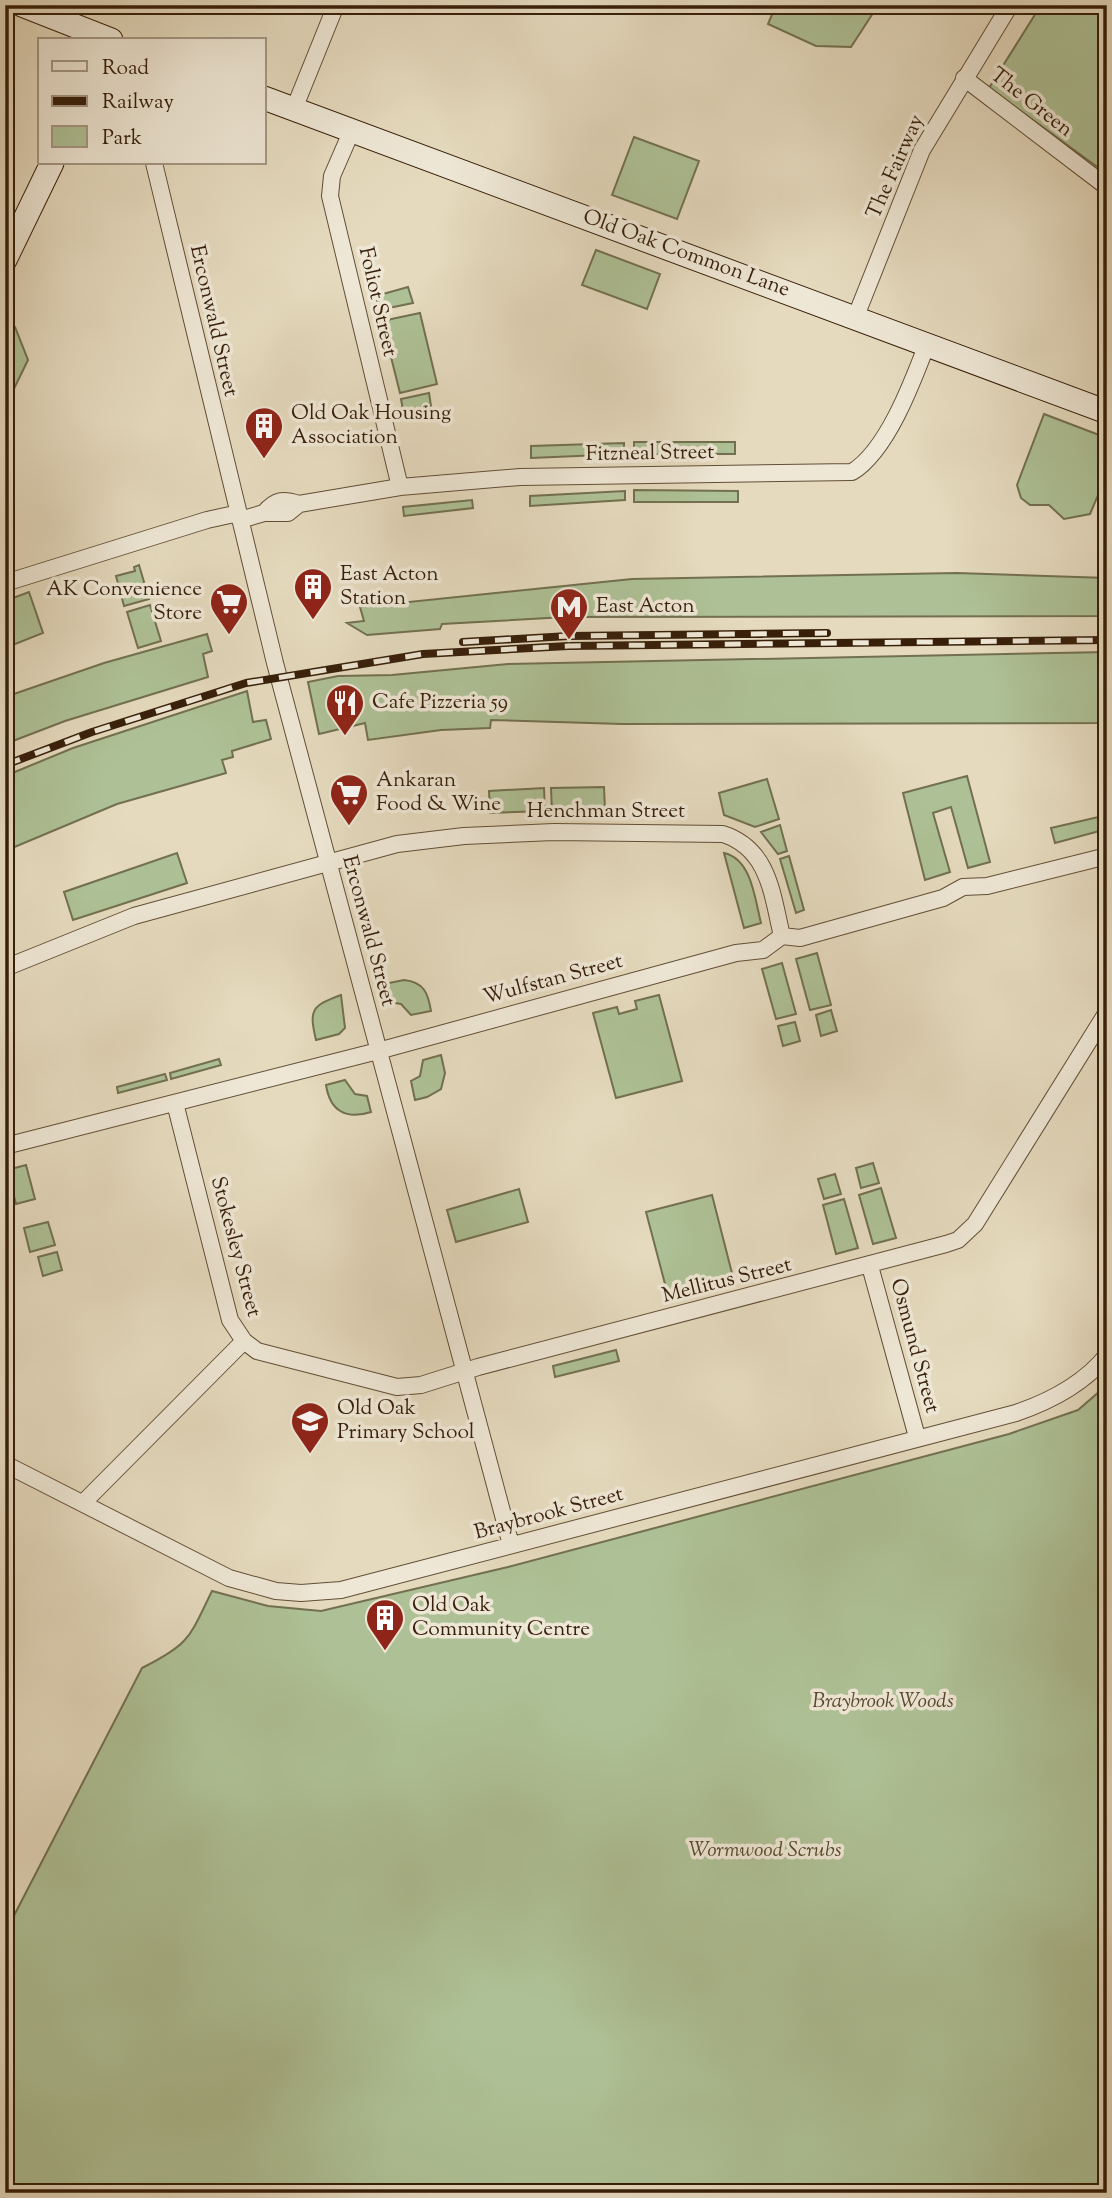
<svg xmlns="http://www.w3.org/2000/svg" width="1112" height="2198" font-family="'Sorts Mill Goudy',serif">
	<style>
		.green { fill: #aec196; stroke: #727050; stroke-width: 2 }
		.lines { fill: none; stroke-linecap: round; stroke-linejoin: round }
		.street-casing { stroke: #624e37; stroke-width: 18 }
		.secondary-casing { stroke: #371f0a; stroke-width: 25 }
		.street { stroke: #eee7d5; stroke-width: 16 }
		.secondary { stroke: #eee7d5; stroke-width: 23 }
		.rail-casing { stroke: #371f0a; stroke-width: 8 }
		.rail { stroke: #eee7d5; stroke-width: 5; stroke-dasharray: 16; stroke-linecap: butt }
		.labels { text-anchor: middle; dominant-baseline: central; stroke-width: 7; stroke-linejoin: round; paint-order: stroke }
		.street-label { font-size: 21px; fill: #371f0a; stroke: #eee7d5 }
		.poi-label { font-size: 21px; fill: #371f0a; stroke: #eee7d5; text-anchor: start }
		.park-label { font-size: 21px; font-style: italic; fill: #55482d; stroke: #eee7d5 }
	</style>
	<rect width="100%" height="100%" fill="#e5dabe"/>
	<filter id="stains"><feTurbulence type="fractalNoise" baseFrequency=".00286" numOctaves="4"/><feColorMatrix values="0 0 0 0 .2 0 0 0 0 .09 0 0 0 0 .02 0 0 0 .5 -.17"/></filter>
	<radialGradient id="worn" r=".72"><stop offset=".6" stop-color="#630" stop-opacity="0"/><stop offset="1" stop-color="#630" stop-opacity=".3"/></radialGradient>
	<path class="green" d="M776,5h100l1,2 -26,40 -35,-1 -48,-22z
		M1041,5h66v169l-118,-86z
		M634,137l65,24 -22,58 -65,-24z
		M596,250l64,24 -13,35 -65,-24z
		M408,287l5,16 -34,7 -3,-14z
		M420,313l17,71 -37,9 -18,-72z
		M5,322l10,5 13,33 -23,47z
		M429,393l2,13 -28,4 -2,-11z
		M1044,414l63,24v36l-17,40 -26,5 -15,-14h-19l-9,-7 -4,-13z
		M634,442h101v12h-101z
		M624,443v11l-93,4v-12z
		M634,490l104,1v11h-104z
		M625,491v9l-95,6v-10z
		M472,500l1,8 -69,8 -1,-9z
		M139,565l10,34 -25,7 -8,-30 19,-5 -1,-4z
		M957,573l150,5v38l-541,1 -124,7 -2,5 -73,6 -20,-12 17,-2 -4,-14 272,-28z
		M29,592l14,41 -38,15v-47z
		M150,605l11,36 -23,7 -11,-36z
		M207,634l5,17 -9,3 5,23 -143,44 -60,23v-47l99,-34z
		M1107,652v71l-485,1 -131,-4 -1,8 -49,2 -73,10 -3,-17 -46,11 -11,-52 30,-6 54,-1 116,-11z
		M247,691l6,31 13,-2 5,19 -39,12 1,6 -11,3 4,13 -109,31 -112,47v-75l68,-28z
		M967,776l23,86 -22,6 -17,-61 -18,6 17,59 -25,8 -22,-87z
		M767,779l12,40 -24,8 -31,-12 -5,-22z
		M604,787l1,23 -53,2 -1,-24z
		M544,788l1,23 -55,2 -1,-22z
		M1107,815v14l-52,14 -4,-15z
		M780,825l7,26 -9,3 -17,-22z
		M177,853l10,30 -114,37 -9,-28z
		M724,853c28,6 31,47 37,70l-17,5z
		M789,856l15,54 -8,3 -16,-54z
		M817,953l14,52 -21,5 -14,-51z
		M782,963l14,51 -20,5 -14,-50z
		M404,980c20,2 24,13 27,31l-20,4 -10,-11 -12,-2 -5,-18z
		M341,995l4,33 -6,6 -23,6c-7,-30 -5,-34 25,-45z
		M659,995l23,86 -66,17 -23,-85 24,-6 2,7 18,-5 -2,-8z
		M831,1010l6,21 -16,5 -5,-21z
		M795,1022l5,19 -17,5 -5,-20z
		M441,1055l4,18 -4,16 -14,8 -12,3 -4,-19 9,-5 3,-16z
		M219,1059l2,6 -50,14 -1,-6z
		M165,1074l2,6 -49,13 -1,-6z
		M345,1080l10,14 12,2 4,16c-25,8 -41,-1 -45,-27z
		M873,1163l6,20 -18,5 -5,-20z
		M26,1165l9,34 -19,5 -9,-34z
		M835,1174l6,20 -17,5 -6,-20z
		M881,1188l15,50 -23,6 -14,-49z
		M519,1189l9,33 -72,20 -9,-32z
		M712,1195l22,86 -28,8 -2,-9 -9,1 2,10 -28,8 -23,-87z
		M844,1199l14,49 -22,6 -13,-49z
		M48,1222l7,23 -25,7 -6,-24z
		M57,1252l5,18 -19,6 -5,-19z
		M616,1350l3,11 -64,16 -2,-11z
		M1107,1385v808h-1102v-260l137,-265c48,-24 47,-30 70,-77l56,15 53,5 187,-44 501,-133 69,-24z"/>
	<g class="lines">
		<defs>
			<path id="street" d="M686,5l2,1
				M964,78l143,109
				M294,109l42,-104
				M352,130l-20,46 -2,20 70,291
				M154,163l121,500 236,882
				M856,316l66,-166 88,-145
				M264,513c12,-14 19,-14 35,-9
				M240,520l24,-7h24l11,-9 101,-17 120,-10 332,-5c35,-21 61,-91 75,-128
				M5,583l202,-63 32,-7
				M5,968l129,-52 263,-72 67,-8 90,-4 169,2c46,15 49,60 59,102
				M5,1146l373,-95 358,-98 27,-3 19,-14 18,2 143,-40 20,-11 24,-1 120,-30
				M870,1266l47,171
				M244,1341l13,10 140,36 24,-2 57,-18 468,-123 12,-4 17,-16 132,-212
				M5,1464l224,114 47,13 25,2 40,-3 675,-177c35,-12 68,-29 91,-58
				M83,1503l161,-162 -14,-21 -55,-217"/>
			<path id="secondary" d="M22,5l89,35
				M264,98l843,314
				M5,260l47,-97"/>
		</defs>
		<use href="#street" class="street-casing"/>
		<use href="#secondary" class="secondary-casing"/>
		<use href="#street" class="street"/>
		<use href="#secondary" class="secondary"/>
		<defs>
			<path id="rail" d="M463,642l106,-6 258,-3
				M5,765l87,-33 154,-49 177,-29 145,-8 539,-6"/>
		</defs>
		<use href="#rail" class="rail-casing"/>
		<use href="#rail" class="rail"/>
	</g>
	<defs>
		<symbol id="building-pin" viewBox="-11 -11 22 30"><path d="M0 17L-7.5 6A9.5 9.5 0 1 1 7.5 6Z" fill="#8f2418" stroke="#eee7d5"/><path d="M-4-6H4V6H1V3H-1V6H-4ZM-2.5-4.3h1.7v1.8h-1.7ZM.8-4.3h1.7v1.8H.8ZM-2.5-1h1.7V.8h-1.7ZM.8-1h1.7V.8H.8Z" fill="#fff"/></symbol>
		<symbol id="supermarket-pin" viewBox="-11 -11 22 30"><path d="M0 17L-7.5 6A9.5 9.5 0 1 1 7.5 6Z" fill="#8f2418" stroke="#eee7d5"/><path d="M-6-5.5h2.5l.6 2H6L4.5 2H-2.5L-4.4-4H-6ZM-1.5 3.2a1.3 1.3 0 1 0 .1 0ZM3 3.2a1.3 1.3 0 1 0 .1 0Z" fill="#fff"/></symbol>
		<symbol id="metro-pin" viewBox="-11 -11 22 30"><path d="M0 17L-7.5 6A9.5 9.5 0 1 1 7.5 6Z" fill="#8f2418" stroke="#eee7d5"/><path d="M-5.5 5V-5H-3L0 0L3-5H5.5V5H3V-.5L0 4L-3-.5V5Z" fill="#fff"/></symbol>
		<symbol id="restaurant-pin" viewBox="-11 -11 22 30"><path d="M0 17L-7.5 6A9.5 9.5 0 1 1 7.5 6Z" fill="#8f2418" stroke="#eee7d5"/><path d="M-5-6h1v4h1v-4h1v4h1v-4h1v5L-1.5 .5V6h-2V.5L-5-1ZM5-6V6H3V1.5H1.5Q1.5-4 5-6Z" fill="#fff"/></symbol>
		<symbol id="school-pin" viewBox="-11 -11 22 30"><path d="M0 17L-7.5 6A9.5 9.5 0 1 1 7.5 6Z" fill="#8f2418" stroke="#eee7d5"/><path d="M0-5L7-2L0 1L-7-2ZM-4 1L0 2.5L4 1V4Q0 6-4 4Z" fill="#fff"/></symbol>
	</defs>
	<g fill-rule="evenodd">
		<use href="#building-pin" x="242" y="404" width="44" height="60"/>
		<use href="#building-pin" x="291" y="565" width="44" height="60"/>
		<use href="#supermarket-pin" x="207" y="580" width="44" height="60"/>
		<use href="#metro-pin" x="547" y="585" width="44" height="60"/>
		<use href="#restaurant-pin" x="323" y="681" width="44" height="60"/>
		<use href="#supermarket-pin" x="327" y="771" width="44" height="60"/>
		<use href="#school-pin" x="288" y="1399" width="44" height="60"/>
		<use href="#building-pin" x="363" y="1596" width="44" height="60"/>
	</g>
	<g class="labels">
		<g class="street-label">
			<text transform="translate(1031 103) rotate(38)">The Green</text>
			<text transform="translate(896 167) rotate(-66)">The Fairway</text>
			<text transform="translate(686 254) rotate(20)">Old Oak Common Lane</text>
			<text transform="translate(377 302) rotate(77)">Foliot Street</text>
			<text transform="translate(213 321) rotate(77)">Erconwald Street</text>
			<text transform="translate(650 454) rotate(-1)">Fitzneal Street</text>
			<text x="606" y="812">Henchman Street</text>
			<text transform="translate(368 931) rotate(75)">Erconwald Street</text>
			<text transform="translate(553 980) rotate(-15)">Wulfstan Street</text>
			<text transform="translate(235 1247) rotate(75)">Stokesley Street</text>
			<text transform="translate(727 1281) rotate(-14)">Mellitus Street</text>
			<text transform="translate(914 1346) rotate(75)">Osmund Street</text>
			<text transform="translate(549 1514) rotate(-15)">Braybrook Street</text>
		</g>
		<g class="poi-label">
			<text x="291" y="414">Old Oak Housing<tspan x="291" dy="24">Association</tspan></text>
			<text x="340" y="575">East Acton<tspan x="340" dy="24">Station</tspan></text>
			<text x="202" y="590" text-anchor="end">AK Convenience<tspan x="202" dy="24">Store</tspan></text>
			<text x="596" y="607">East Acton</text>
			<text x="372" y="703">Cafe Pizzeria 59</text>
			<text x="376" y="781">Ankaran<tspan x="376" dy="24">Food &amp; Wine</tspan></text>
			<text x="337" y="1409">Old Oak<tspan x="337" dy="24">Primary School</tspan></text>
			<text x="412" y="1606">Old Oak<tspan x="412" dy="24">Community Centre</tspan></text>
		</g>
		<g class="park-label">
			<text x="883" y="1702">Braybrook Woods</text>
			<text x="765" y="1851">Wormwood Scrubs</text>
		</g>
	</g>
	<rect width="1112" height="2198" fill="none" stroke="#e5dabe" stroke-width="28"/>
	<rect x="7" y="7" width="1098" height="2184" fill="none" stroke="#371f0a" stroke-width="3.5"/>
	<rect x="14" y="14" width="1084" height="2170" fill="none" stroke="#371f0a" stroke-width="2"/>
	<rect x="38" y="38" width="228" height="126" fill="#eee7d5" stroke="#a59784" stroke-width="2"/>
	<rect x="52" y="61" width="35" height="10" fill="#eee7d5" stroke="#a59784" stroke-width="2"/>
	<text x="102" y="74" font-size="21" fill="#371f0a">Road</text>
	<rect x="52" y="96" width="35" height="10" fill="#371f0a" stroke="#a59784" stroke-width="2"/>
	<text x="102" y="108" font-size="21" fill="#371f0a">Railway</text>
	<rect x="52" y="126" width="35" height="21" fill="#aec196" stroke="#a59784" stroke-width="2"/>
	<text x="102" y="144" font-size="21" fill="#371f0a">Park</text>
	<rect width="100%" height="100%" filter="url(#stains)"/>
	<rect width="100%" height="100%" fill="url(#worn)"/>
</svg>
